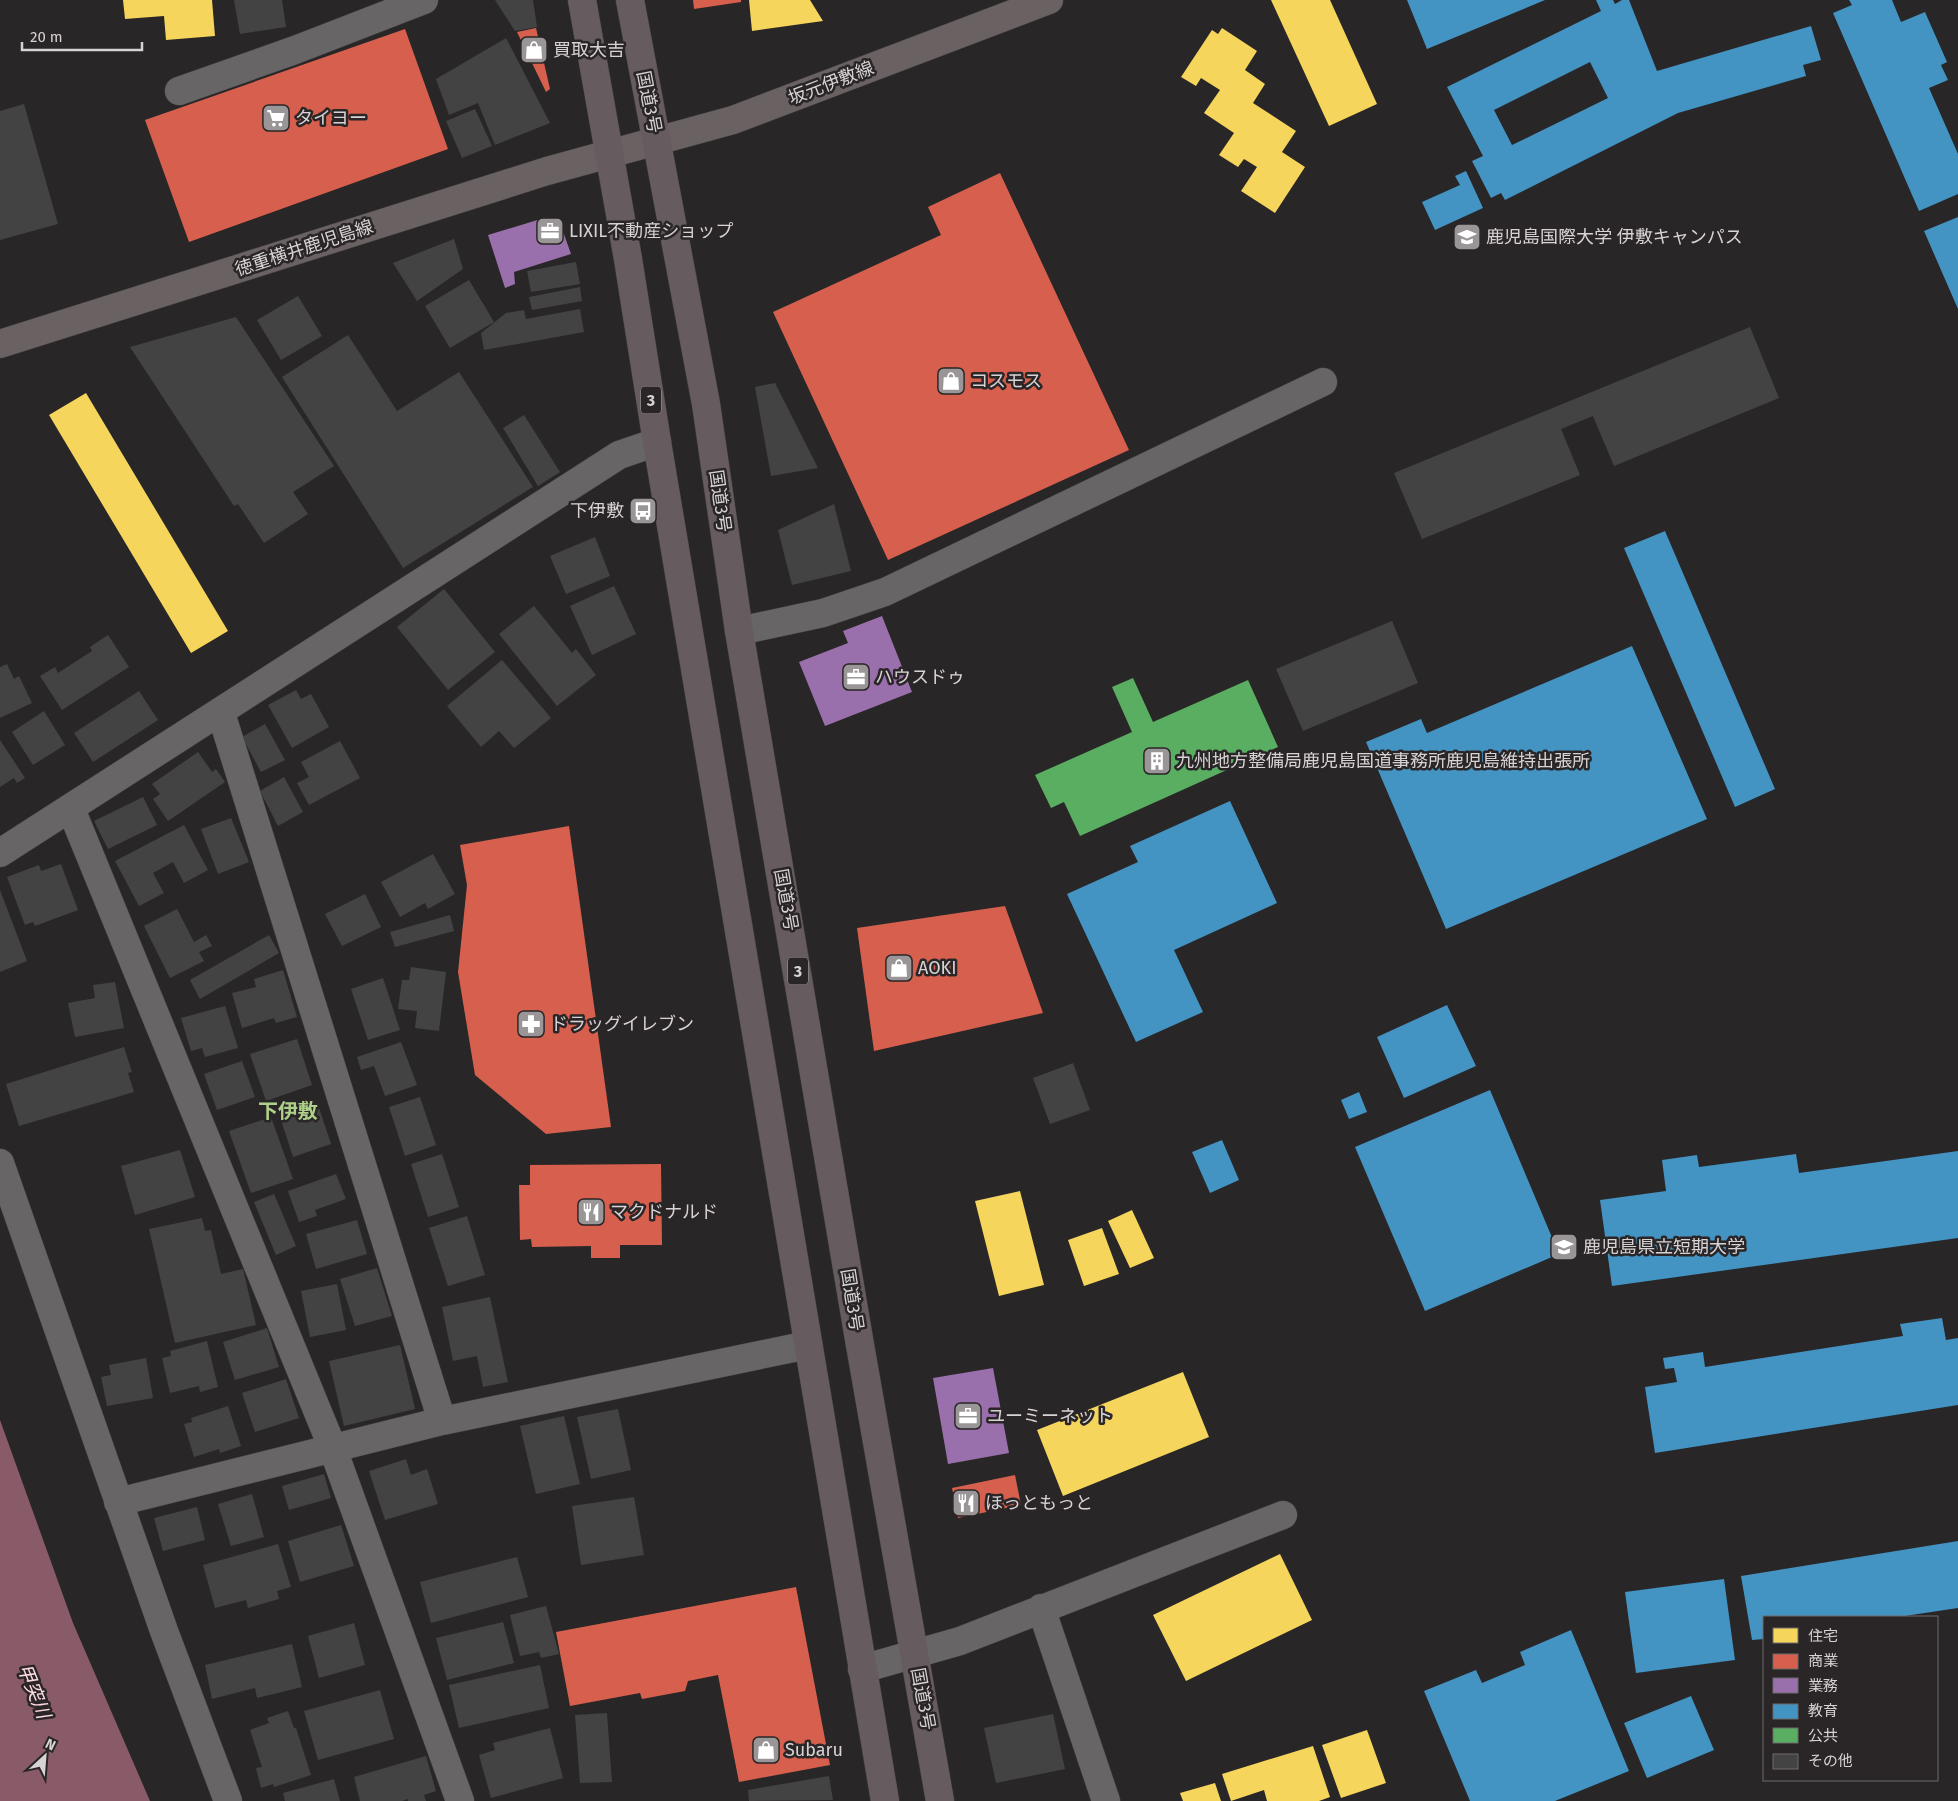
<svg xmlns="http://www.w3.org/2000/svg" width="1958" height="1801" font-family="'Fira Sans','Noto Sans JP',sans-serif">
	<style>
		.water { fill: #895a67 }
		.homes { fill: #f6d55c }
		.shops { fill: #d6604d }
		.offices { fill: #9970ab }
		.schools { fill: #4393c3; fill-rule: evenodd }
		.public { fill: #5aae61 }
		.building { fill: #444343 }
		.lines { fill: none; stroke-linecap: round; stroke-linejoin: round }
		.minor-casing { stroke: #454343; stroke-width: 29 }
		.major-casing { stroke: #454343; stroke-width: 29 }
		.highway-casing { stroke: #454343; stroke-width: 29 }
		.minor { stroke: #686566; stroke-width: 28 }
		.major { stroke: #6a6163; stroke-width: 28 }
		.highway { stroke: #665b5e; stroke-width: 28 }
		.labels { text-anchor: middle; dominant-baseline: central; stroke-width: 5; stroke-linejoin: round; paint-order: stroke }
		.shield { fill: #2a2526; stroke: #a39fa0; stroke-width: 1 }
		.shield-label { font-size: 16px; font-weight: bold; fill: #d7d3d4 }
		.poi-label { font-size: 18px; fill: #d7d3d4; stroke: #2a2526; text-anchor: start }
		.street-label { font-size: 18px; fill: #d7d3d4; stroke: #2a2526 }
		.water-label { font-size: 19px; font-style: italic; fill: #fcdae2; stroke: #2a2526 }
		.quarter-label { font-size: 20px; font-weight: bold; fill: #aed08a; stroke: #2a2526 }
	</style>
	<rect width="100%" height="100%" fill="#292627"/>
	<path class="water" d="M0,1420l73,203 77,178h-150z"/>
	<path class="homes" d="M123,0h89l3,36 -49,4 -2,-24 -39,3z
		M749,0h61l13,21 -71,10z
		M1271,0h59l47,104 -48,22z
		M1222,28l35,23 -12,19 20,14 -12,19 43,28 -14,21 23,15 -30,46 -34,-22 16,-24 -13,-8 -6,8 -19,-12 15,-22 -30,-20 16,-23 -19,-12 -5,8 -15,-9 31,-47 6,4z
		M86,393l142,238 -37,22 -142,-238z
		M1020,1191l24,94 -45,11 -24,-95z
		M1132,1210l22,48 -24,10 -22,-47z
		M1102,1228l17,46 -35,12 -16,-46z
		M1183,1372l26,65 -146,59 -26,-66z
		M1280,1554l32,66 -126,61 -33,-66z
		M1367,1730l19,53 -45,15 -19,-53z
		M1313,1746l17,51 -11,4h-52l-3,-11 -33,11 -9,-27z
		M1215,1783l6,18h-38l-3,-8z"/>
	<path class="shops" d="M693,0h48v2l-47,7z
		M536,28l14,61 -4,3 -29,-60z
		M405,29l43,120 -259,93 -44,-122z
		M1000,173l129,277 -241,110 -115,-248 168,-77 -13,-28z
		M569,826l42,301 -65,7 -71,-59 -17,-103 9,-87 -7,-40z
		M1005,906l38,107 -169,38 -17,-123z
		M661,1164l1,81h-42v13h-29v-12l-59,1 -1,-8 -11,1 -1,-55h11v-20z
		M1015,1475l6,30 -63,13 -6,-30z
		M796,1587l34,178 -91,17 -21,-107 -30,6 -3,10 -43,8 -2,-6 -70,13 -14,-74z"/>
	<path class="offices" d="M544,218l15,2 12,34 -57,18 1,12 -10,4 -17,-53z
		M882,616l30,76 -87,34 -26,-64 49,-19 -5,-12z
		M993,1368l16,85 -61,11 -15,-86z"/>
	<path class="schools" d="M1407,0h138l-118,49z
		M1596,0h17l2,4 7,-4h7l28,71 154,-45 10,34 -18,5 3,11 -128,37 -173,87 -4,-7 -10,5 -19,-37 11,-5 -36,-69 154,-76zM1590,62l18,36 -96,47 -18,-35z
		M1849,0h43l9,22 24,-10 22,50 -6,3 7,15 -19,8 29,66v40l-39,17 -86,-198 19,-8z
		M1466,171l17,37 -48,22 -13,-28 38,-17 -5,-9z
		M1958,217v92l-34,-78z
		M1665,531l110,258 -40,18 -111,-259z
		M1632,646l75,173 -261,110 -80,-187 55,-23 6,14z
		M1230,801l47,102 -103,47 29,62 -67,30 -69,-148 71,-32 -8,-16z
		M1447,1005l29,61 -72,32 -27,-61z
		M1490,1090l69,164 -134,57 -70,-164z
		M1359,1092l8,20 -18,7 -8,-19z
		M1222,1140l17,40 -29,13 -18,-41z
		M1958,1151v87l-346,48 -12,-86 66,-9 -4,-31 35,-5 2,12 97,-13 3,19z
		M1942,1318l4,22 12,-2v67l-303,48 -10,-66 32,-5 -3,-14 -9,1 -2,-11 40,-6 2,15 198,-31 -3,-12z
		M1958,1541v67l-60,9h-134v22l-12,1 -11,-64z
		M1724,1579l11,81 -99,13 -11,-81z
		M1571,1630l58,141 -74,30h-85l-46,-110 52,-21 6,13 43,-18 -5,-13z
		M1691,1696l23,54 -67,28 -23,-55z"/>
	<path class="public" d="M1133,678l20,44 95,-42 30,67 -198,89 -16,-34 -13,6 -16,-33 97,-43 -20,-45z"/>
	<path class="building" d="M234,0h48l4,27 -46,7z
		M495,0h38l4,27 -22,4z
		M506,38l44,85 -55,22 -17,-42 -29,12 -13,-36z
		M24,104l34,120 -58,16v-129z
		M475,109l17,37 -30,12 -16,-37z
		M454,239l9,30 -46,32 -24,-38z
		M576,262l4,22 -49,8 -4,-21z
		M469,280l25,42 -44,26 -25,-42z
		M580,287l2,14 -50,9 -3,-13z
		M298,296l24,40 -41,24 -24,-40z
		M580,309l4,23 -100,18 -3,-17 25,-20 18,-3 2,9z
		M236,317l98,149 -41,26 15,22 -44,29 -26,-39 -4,2 -104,-159z
		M1750,327l29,71 -165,68 -21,-50 -32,13 19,46 -158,64 -28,-66z
		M348,335l49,76 62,-39 74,115 -130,81 -121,-191z
		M775,383l43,85 -47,8 -16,-89z
		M524,415l36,57 -22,14 -35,-58z
		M834,504l17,67 -59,14 -14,-55z
		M595,537l15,39 -44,18 -16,-38z
		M614,586l22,48 -44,21 -22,-49z
		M444,589l51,63 -47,38 -51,-63z
		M534,606l38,47 4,-4 20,26 -39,31 -58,-72z
		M1392,621l26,62 -115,48 -27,-62z
		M108,635l21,32 -67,43 -22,-34 15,-9 3,6 34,-22 -2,-4z
		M502,660l49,58 -37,30 -15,-17 -18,16 -34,-41z
		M7,664l7,15 5,-3 13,27 -32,15v-51z
		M296,690l5,9 10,-5 18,33 -37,21 -24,-43z
		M139,691l19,29 -65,42 -19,-29z
		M44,711l21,34 -32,20 -21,-33z
		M265,724l20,36 -24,12 -19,-35z
		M0,740l25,38 -8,5 -3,-5 -14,9z
		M340,741l20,37 -51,27 -12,-22 12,-6 -8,-15z
		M198,752l14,20 4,-3 9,13 -57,39 -15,-22 7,-5 -8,-10z
		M284,777l19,35 -25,14 -18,-35z
		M143,797l14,28 -49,24 -14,-28z
		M231,818l18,44 -31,12 -17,-45z
		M184,825l24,45 -24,13 -11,-21 -20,11 11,20 -25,13 -24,-45z
		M433,854l22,40 -27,15 -3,-6 -25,14 -19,-35z
		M61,864l17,46 -43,16 -2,-4 -8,3 -18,-48 32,-12 2,6z
		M0,890l27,71 -27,11z
		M365,894l16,33 -39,19 -17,-32z
		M177,909l17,33 12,-7 6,11 -13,6 5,9 -34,17 -26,-52z
		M450,915l4,16 -59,16 -5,-15z
		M269,935l10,18 -79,46 -10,-19z
		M411,967l35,5 -7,59 -24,-3 2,-17 -19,-2 4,-29h7z
		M283,970l14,47 -21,6 -2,-5 -32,10 -10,-35 24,-6 -2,-8z
		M383,978l17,52 -32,10 -17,-51z
		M115,982l9,46 -49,9 -7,-34 27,-5 -2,-13z
		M225,1006l13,42 -33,9 -3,-9 -11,3 -10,-33z
		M297,1039l15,46 -46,16 -16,-47z
		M401,1042l16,43 -32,11 -11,-30 -13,4 -4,-13z
		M124,1047l8,25 -4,1 6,19 -115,34 -13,-42z
		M242,1061l13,36 -38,13 -13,-36z
		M1073,1063l17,47 -40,14 -17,-46z
		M420,1097l16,48 -31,11 -16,-49z
		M318,1105l13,39 -38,13 -13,-40z
		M271,1117l22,62 -42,14 -22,-62z
		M180,1150l15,47 -60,18 -14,-49z
		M442,1154l17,53 -31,10 -17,-53z
		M336,1174l10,25 -31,11 2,6 -18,6 -11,-31z
		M274,1194l22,52 -20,9 -22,-53z
		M467,1216l18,59 -37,11 -19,-58z
		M202,1218l3,13 6,-1 10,44 22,-5 13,56 -81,18 -26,-114z
		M357,1220l10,34 -51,15 -10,-35z
		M377,1268l15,48 -37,10 -15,-47z
		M337,1284l9,46 -36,7 -9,-46z
		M490,1297l18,85 -25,5 -6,-31 -24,5 -11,-54z
		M267,1328l12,39 -44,13 -12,-38z
		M207,1341l11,46 -18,5 -1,-6 -29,7 -8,-35 9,-2 -1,-5z
		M400,1345l15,64 -71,17 -15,-65z
		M146,1358l7,40 -46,8 -6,-29 10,-2 -2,-10z
		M286,1379l13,39 -44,14 -13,-39z
		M228,1406l13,40 -21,7 -1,-4 -25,8 -10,-33 8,-2 -1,-4z
		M618,1409l13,61 -40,9 -14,-62z
		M564,1416l16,68 -44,10 -16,-68z
		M406,1459l5,16 16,-6 11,35 -53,16 -16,-49z
		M324,1474l7,24 -42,12 -7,-24z
		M252,1494l12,43 -33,9 -13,-42z
		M634,1497l10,58 -63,10 -9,-59z
		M197,1507l8,33 -42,11 -9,-33z
		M341,1525l13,41 -54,16 -12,-41z
		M278,1544l13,43 -14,4 2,8 -31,9 -2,-8 -31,8 -12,-43z
		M517,1557l11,40 -97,26 -11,-41z
		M546,1606l13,48 -18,4 -2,-6 -19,4 -10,-41z
		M503,1622l11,41 -67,17 -11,-42z
		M354,1623l11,42 -46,13 -11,-42z
		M292,1644l10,43 -45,11 -2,-10 -43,11 -7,-34z
		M540,1665l9,43 -90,20 -10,-43z
		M380,1690l14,49 -76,21 -14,-49z
		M288,1711l6,17h2l15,47 -37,12 -1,-3 -12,4 -5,-20 6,-1 -12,-37 19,-7 -2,-5z
		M607,1713l5,69 -32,1 -5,-68z
		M1053,1714l12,55 -69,14 -12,-55z
		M550,1728l13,50 -72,20 -12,-43 16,-5 -2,-7z
		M426,1756l10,35 -12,4 2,6h-18v-2l-6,2h-42l-6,-24z
		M829,1776l4,24 -84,1 -1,-11z
		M334,1779l6,22h-55l-2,-8z"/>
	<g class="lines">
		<defs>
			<path id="minor" d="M179,91l116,-41 129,-50
				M739,631l84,-18 62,-21 438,-210
				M221,713l221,708
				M71,809l262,640 127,352
				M0,853l619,-398 38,-13
				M0,1163l164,468 64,170
				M118,1502l324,-81 366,-76
				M1041,1608l65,193
				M862,1669l98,-28 323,-126"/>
			<path id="major" d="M0,344l547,-173 186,-51 316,-120"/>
			<path id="highway" d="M582,0l46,259 29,183 228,1359
				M630,0l76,404 33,227 121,714 80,456"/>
		</defs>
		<use href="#minor" class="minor-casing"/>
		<use href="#major" class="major-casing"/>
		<use href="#highway" class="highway-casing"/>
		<use href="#minor" class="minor"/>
		<use href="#major" class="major"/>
		<use href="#highway" class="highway"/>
	</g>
	<defs>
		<symbol id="shop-square" viewBox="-11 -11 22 22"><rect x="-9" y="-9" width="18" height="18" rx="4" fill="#9a9697" stroke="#2a2526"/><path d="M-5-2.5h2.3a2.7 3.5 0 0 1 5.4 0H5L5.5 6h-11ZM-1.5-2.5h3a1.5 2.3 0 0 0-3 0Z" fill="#fff"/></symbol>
		<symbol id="supermarket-square" viewBox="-11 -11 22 22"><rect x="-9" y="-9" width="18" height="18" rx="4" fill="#9a9697" stroke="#2a2526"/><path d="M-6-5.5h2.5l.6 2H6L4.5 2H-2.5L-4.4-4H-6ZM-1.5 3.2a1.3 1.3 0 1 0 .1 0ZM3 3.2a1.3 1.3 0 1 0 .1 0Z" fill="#fff"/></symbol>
		<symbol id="office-square" viewBox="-11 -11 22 22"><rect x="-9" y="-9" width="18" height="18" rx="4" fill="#9a9697" stroke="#2a2526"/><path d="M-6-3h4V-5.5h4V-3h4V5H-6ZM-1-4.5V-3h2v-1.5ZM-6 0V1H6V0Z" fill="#fff"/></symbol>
		<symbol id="university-square" viewBox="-11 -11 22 22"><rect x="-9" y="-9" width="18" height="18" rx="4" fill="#9a9697" stroke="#2a2526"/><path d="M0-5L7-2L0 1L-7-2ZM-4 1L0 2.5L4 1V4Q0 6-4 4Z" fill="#fff"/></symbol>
		<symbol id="bus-square" viewBox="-11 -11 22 22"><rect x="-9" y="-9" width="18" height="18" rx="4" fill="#9a9697" stroke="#2a2526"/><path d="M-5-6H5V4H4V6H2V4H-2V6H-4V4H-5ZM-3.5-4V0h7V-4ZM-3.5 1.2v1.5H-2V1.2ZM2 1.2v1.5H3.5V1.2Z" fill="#fff"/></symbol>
		<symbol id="building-square" viewBox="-11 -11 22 22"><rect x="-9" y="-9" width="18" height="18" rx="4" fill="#9a9697" stroke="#2a2526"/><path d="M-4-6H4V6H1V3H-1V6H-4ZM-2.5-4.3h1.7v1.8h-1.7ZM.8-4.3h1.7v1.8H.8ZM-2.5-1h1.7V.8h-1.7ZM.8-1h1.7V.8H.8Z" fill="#fff"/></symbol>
		<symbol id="pharmacy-square" viewBox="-11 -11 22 22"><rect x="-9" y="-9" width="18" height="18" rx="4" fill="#9a9697" stroke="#2a2526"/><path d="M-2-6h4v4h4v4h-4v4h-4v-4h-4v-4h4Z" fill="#fff"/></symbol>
		<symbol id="restaurant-square" viewBox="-11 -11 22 22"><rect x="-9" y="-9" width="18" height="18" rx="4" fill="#9a9697" stroke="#2a2526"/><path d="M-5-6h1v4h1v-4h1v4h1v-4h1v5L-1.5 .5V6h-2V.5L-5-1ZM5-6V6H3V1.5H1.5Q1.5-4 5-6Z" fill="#fff"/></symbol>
	</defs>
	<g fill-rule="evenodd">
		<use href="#shop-square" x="518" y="34" width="32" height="32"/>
		<use href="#supermarket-square" x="260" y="102" width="32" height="32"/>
		<use href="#office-square" x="534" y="215" width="32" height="32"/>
		<use href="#university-square" x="1451" y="221" width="32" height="32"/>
		<use href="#shop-square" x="935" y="365" width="32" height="32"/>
		<use href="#bus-square" x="627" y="495" width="32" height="32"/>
		<use href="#office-square" x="840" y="661" width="32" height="32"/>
		<use href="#building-square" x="1141" y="745" width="32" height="32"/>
		<use href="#shop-square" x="883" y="952" width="32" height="32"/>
		<use href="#pharmacy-square" x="515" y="1008" width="32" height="32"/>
		<use href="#restaurant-square" x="575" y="1196" width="32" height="32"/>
		<use href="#university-square" x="1548" y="1231" width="32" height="32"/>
		<use href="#office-square" x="952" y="1400" width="32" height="32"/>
		<use href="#restaurant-square" x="950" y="1487" width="32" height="32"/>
		<use href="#shop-square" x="750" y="1734" width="32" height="32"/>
	</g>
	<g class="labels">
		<g class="shield">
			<rect x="641" y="386.5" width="20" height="27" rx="4"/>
			<rect x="788" y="957.5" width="20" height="27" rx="4"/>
		</g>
		<g class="shield-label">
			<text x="651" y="400">3</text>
			<text x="798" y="971">3</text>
		</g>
		<g class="poi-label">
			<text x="553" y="50">買取大吉</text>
			<text x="295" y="118">タイヨー</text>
			<text x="569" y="231">LIXIL不動産ショップ</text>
			<text x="1486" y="237">鹿児島国際大学 伊敷キャンパス</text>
			<text x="970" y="381">コスモス</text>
			<text x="624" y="511" text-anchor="end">下伊敷</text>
			<text x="875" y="677">ハウスドゥ</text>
			<text x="1176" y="761">九州地方整備局鹿児島国道事務所鹿児島維持出張所</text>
			<text x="918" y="968">AOKI</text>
			<text x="550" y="1024">ドラッグイレブン</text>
			<text x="610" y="1212">マクドナルド</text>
			<text x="1583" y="1247">鹿児島県立短期大学</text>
			<text x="987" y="1416">ユーミーネット</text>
			<text x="985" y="1503">ほっともっと</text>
			<text x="785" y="1750">Subaru</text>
		</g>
		<g class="street-label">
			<text transform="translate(831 83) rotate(-21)">坂元伊敷線</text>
			<text transform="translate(649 102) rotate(79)">国道3号</text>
			<text transform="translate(304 248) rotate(-18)">徳重横井鹿児島線</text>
			<text transform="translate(720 501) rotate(82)">国道3号</text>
			<text transform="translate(786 900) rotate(80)">国道3号</text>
			<text transform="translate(852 1300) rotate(81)">国道3号</text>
			<text transform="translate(923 1699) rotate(80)">国道3号</text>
		</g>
		<g class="water-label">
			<text transform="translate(34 1691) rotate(68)">甲突川</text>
		</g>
		<g class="quarter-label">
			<text x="288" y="1111">下伊敷</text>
		</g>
	</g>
	<rect x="1763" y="1616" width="175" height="165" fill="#2a2526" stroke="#6f6b6c"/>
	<rect x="1773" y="1628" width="25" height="15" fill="#f6d55c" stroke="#6f6b6c"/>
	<text x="1808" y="1641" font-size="15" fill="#d7d3d4">住宅</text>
	<rect x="1773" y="1654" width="25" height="15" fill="#d6604d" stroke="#6f6b6c"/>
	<text x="1808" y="1666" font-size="15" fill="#d7d3d4">商業</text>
	<rect x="1773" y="1678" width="25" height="15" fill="#9970ab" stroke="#6f6b6c"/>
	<text x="1808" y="1691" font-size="15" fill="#d7d3d4">業務</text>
	<rect x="1773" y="1704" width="25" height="15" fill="#4393c3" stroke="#6f6b6c"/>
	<text x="1808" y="1716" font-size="15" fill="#d7d3d4">教育</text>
	<rect x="1773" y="1728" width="25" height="15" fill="#5aae61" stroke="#6f6b6c"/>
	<text x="1808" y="1741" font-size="15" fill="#d7d3d4">公共</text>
	<rect x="1773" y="1754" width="25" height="15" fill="#444343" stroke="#6f6b6c"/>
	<text x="1808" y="1766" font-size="15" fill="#d7d3d4">その他</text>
	<g transform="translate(45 1756) rotate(26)" stroke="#2a2526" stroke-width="4" paint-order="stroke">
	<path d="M0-4L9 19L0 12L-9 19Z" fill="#d7d3d4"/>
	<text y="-8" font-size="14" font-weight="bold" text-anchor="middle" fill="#d7d3d4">N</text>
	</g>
	<path d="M22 42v8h120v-8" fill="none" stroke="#d7d3d4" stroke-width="2.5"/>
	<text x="30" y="42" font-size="15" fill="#d7d3d4" stroke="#2a2526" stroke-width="4" paint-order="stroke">20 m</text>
</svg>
